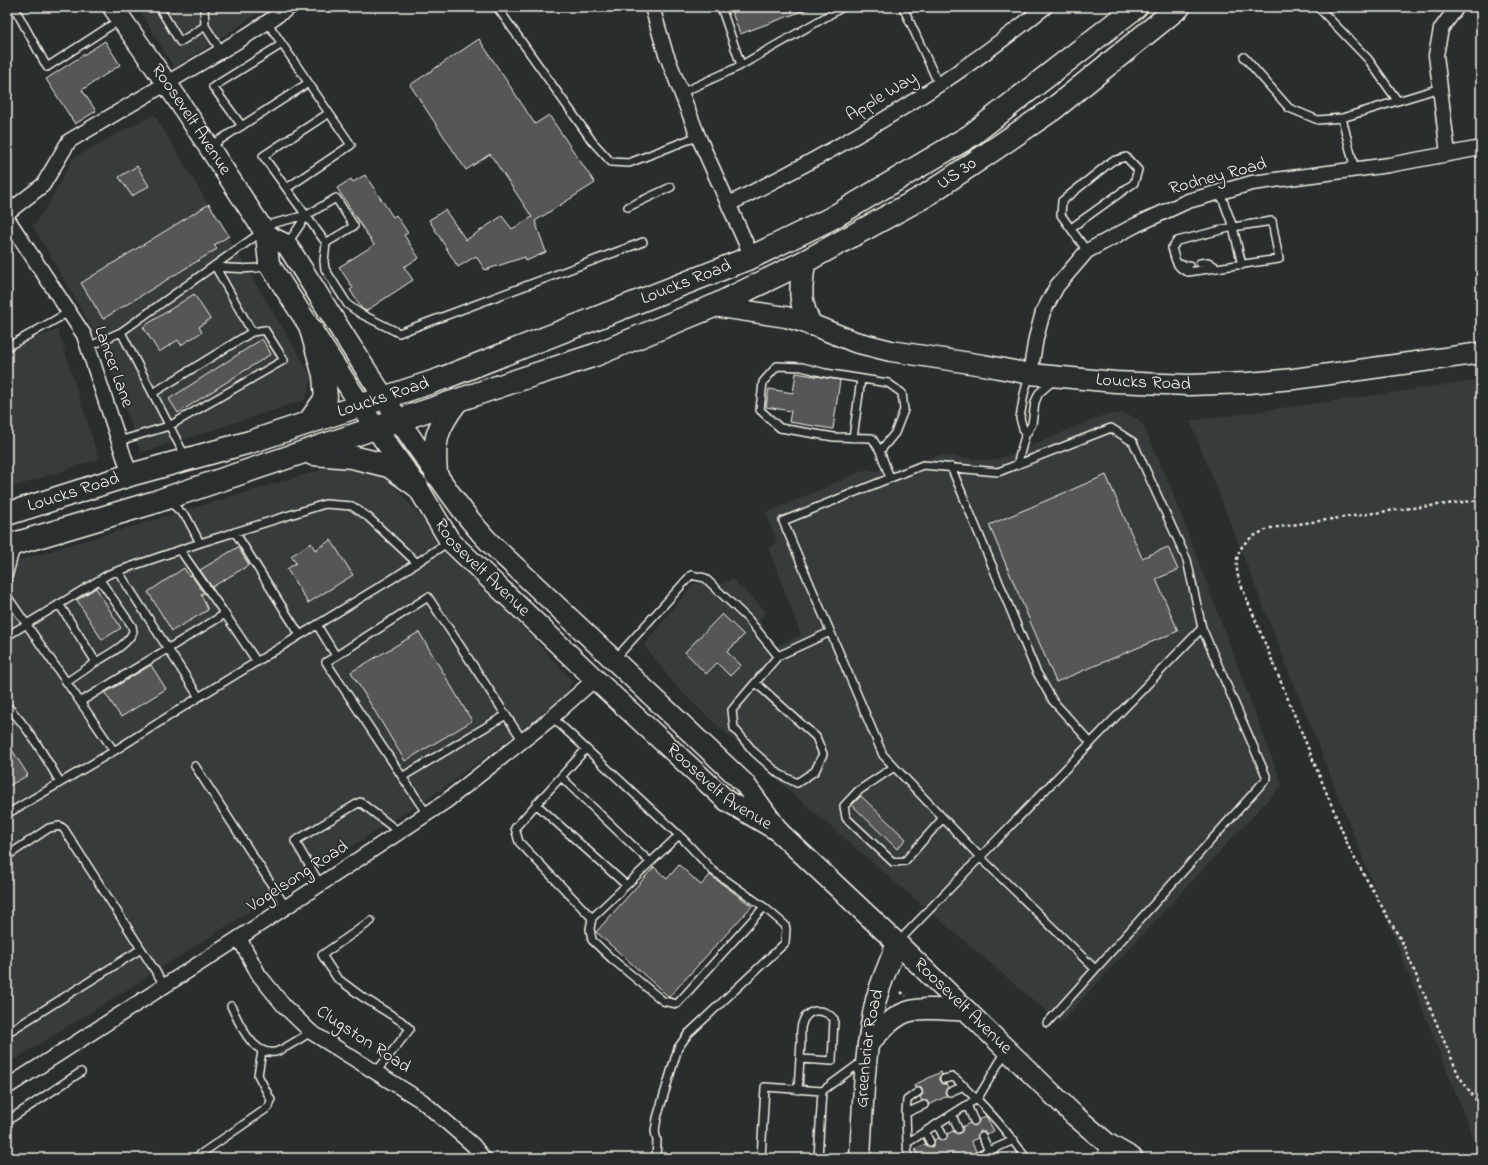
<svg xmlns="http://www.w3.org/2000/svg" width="1488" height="1165" font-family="'Indie Flower',sans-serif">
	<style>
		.built { fill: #373a3a }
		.building { fill: #555756; stroke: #f4f1e8 }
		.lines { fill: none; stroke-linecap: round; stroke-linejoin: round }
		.lane-casing { stroke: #f4f1e8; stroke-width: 10 }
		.street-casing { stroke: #f4f1e8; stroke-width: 17 }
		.secondary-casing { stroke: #f4f1e8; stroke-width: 23 }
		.highway-casing { stroke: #f4f1e8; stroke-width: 25 }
		.path { stroke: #f4f1e8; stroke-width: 2.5; stroke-dasharray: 3 3; stroke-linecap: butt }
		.lane { stroke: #2a2d2e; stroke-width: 7 }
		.street { stroke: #2a2d2e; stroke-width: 14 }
		.secondary { stroke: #2a2d2e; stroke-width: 20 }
		.highway { stroke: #2a2d2e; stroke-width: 22 }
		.labels { text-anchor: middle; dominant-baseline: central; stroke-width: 3.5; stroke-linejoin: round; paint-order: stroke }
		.street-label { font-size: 18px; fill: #f4f1e8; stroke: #2a2d2e }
	</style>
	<rect width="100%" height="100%" fill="#2a2d2e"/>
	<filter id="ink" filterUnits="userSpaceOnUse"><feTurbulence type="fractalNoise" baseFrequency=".025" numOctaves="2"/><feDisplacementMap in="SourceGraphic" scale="8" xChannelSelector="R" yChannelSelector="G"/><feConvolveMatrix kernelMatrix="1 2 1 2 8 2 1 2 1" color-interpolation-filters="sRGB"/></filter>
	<g filter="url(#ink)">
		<path class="built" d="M138,7h130l-94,61z
			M154,114l158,263 -7,23 -164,53 -39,-108 -69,-119 15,-21 25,-47z
			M58,330l41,129 -92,30v-143z
			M1481,380v777l-291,-736z
			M1123,413l13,5 7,7 27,60 112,300 -222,238 -258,-221 -81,-73 -43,-40 -34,-44 50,-62 27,1 11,-5 34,32 -6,10 6,12 10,13 25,-11 -21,-57 -12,-30 9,-5 -11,-30 101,-44 9,2 23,-4 41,-12 50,6 12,-3 102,-43z
			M337,465l50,12 45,53 140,150 -5,16 -125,93 -328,209 -107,66v-500z"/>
		<path class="building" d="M730,7h81v1l-71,26z
			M479,39l56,85 14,-9 46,68 -60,38 11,31 -20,9 -1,-4 -40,13 -9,-14 -18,11 -29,-47 16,-10 21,30 36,-24 10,13 20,-12 -42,-63 -24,16 -56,-85z
			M105,41l15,24 -38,25 14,21 -21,13 -29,-45z
			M137,166l12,20 -17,10 -13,-19z
			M365,175l28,42 3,-2 12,18 -4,2 15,23 -15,9 9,13 -47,31 -4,-2 -12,-19 3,-2 -14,-21 35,-22 -37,-57 14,-9 2,3z
			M209,204l20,32 -15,9 3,4 -114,70 -22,-36z
			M194,294l16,25 -11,8 3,5 -21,13 -3,-5 -19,12 -16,-25z
			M262,339l9,15 -93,59 -9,-14z
			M796,373l44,7 -7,49 -44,-7 2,-11 -25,-4 3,-18 24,4z
			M1106,475l36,83 26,-11 10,23 -22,9 22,52 -122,51 -67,-157z
			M331,540l22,35 -45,28 -21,-34 9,-6 -5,-7 20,-13 4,7z
			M238,547l11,18 -37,22 -12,-17z
			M184,568l5,8 2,-1 13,18 -3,1 7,16 -36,21 -24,-39z
			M96,588l25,40 -19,12 -25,-40z
			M722,614l22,21 -17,17 14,13 -11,11 -13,-13 -11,11 -21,-22z
			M419,632l53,89 -67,40 -54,-89z
			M151,665l15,24 -45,28 -16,-24z
			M7,742l21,33 -21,12z
			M861,796l45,43 -9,10 -45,-44z
			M679,865l22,20 9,-10 42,31 -83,91 -73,-65 58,-65 13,12z
			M941,1072l1,3 -3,2v3l3,4h4l2,3 -3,5 2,4 -18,9 -2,-4h-5l-2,-4 3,-3 -1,-5 -2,-2 -5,1 -1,-3z
			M986,1116l8,15 -7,3 -2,-2 -5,-1 -2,2v5l-7,3 5,10 -2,2 -1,5h-54l-4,-9 10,-5 3,2 4,1 2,-3v-4l4,-2 3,2 4,1 2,-3v-4l6,-3 4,3 3,-1 3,-3 -1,-3 8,-4 3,3 3,-1 3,-3v-3z"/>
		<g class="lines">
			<defs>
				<path id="lane" d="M14,7l33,60 74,-48
					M159,7l21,35 25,-16 16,25
					M204,7l1,19
					M497,7l95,134 19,21 18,1 69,-27
					M721,7l20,58
					M903,7l36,78
					M1318,7l50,52 29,41
					M267,22l62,91
					M1244,57l45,51 29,12 24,-2
					M681,93l57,-26 105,-60
					M242,126l-29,-39 69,-43
					M209,147l99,-64
					M1355,170l-13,-52 98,-30
					M287,188l64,-43 -22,-32 -66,43 63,87 -2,18 1,8 23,36 13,9 38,19 244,-91
					M1220,192l13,35 9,38
					M628,207l43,-20
					M1272,221l7,38 -91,13c-12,-3 -13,-14 -16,-24l5,-7 56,-14z
					M263,226l44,-11 29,-17 18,28 -28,17
					M1071,228l63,-45 4,-13 -12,-13 -14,4 -50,40 -1,14 26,36
					M287,244l20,-29
					M1177,263l8,3 4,-1
					M1200,263l8,-1 9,6
					M216,267c15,1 39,4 53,-2
					M7,347l62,-35
					M88,347l33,-15
					M153,393l99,-61 -37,-66
					M1025,436l-5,-18 4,-24 5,-18
					M853,438l8,-59
					M119,441l50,-15 115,-66 -19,-30 -13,2
					M880,451l15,-18 9,-23 -2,-17 -14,-10 -63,-10 -23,-6 -25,-1 -14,16 -3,28 20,18 54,9 38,1 8,13 10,27
					M186,458l-65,-126 142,-101
					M1017,465l8,-29 7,-12 3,-22 4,-9 15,-13
					M951,467l85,204 17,30 38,42
					M168,500l19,18 13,25
					M235,532l65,103
					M180,550l45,64
					M118,571l81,126
					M7,581l7,-26 3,-8
					M7,596l107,155
					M59,604l37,58 -29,20
					M317,625l19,31 92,-59 95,144
					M7,636l102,-62 91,-31 125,-39 27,2 16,11 49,46
					M336,656l-10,6 101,152
					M614,660l77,-85 14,3 43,41 30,37 52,-24
					M96,662c13,-8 30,-16 37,-30l-1,-6 -32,-46
					M756,683l60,54 7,17 -8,17 -18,12 -18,-9 -25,-22 -20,-24 -2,-18 46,-54
					M80,702l145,-88 32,48
					M7,706c22,22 37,49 53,76
					M552,717l131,122 30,32 51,36 21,18 1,4 -1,14 -97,91 -10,14 -21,70 -2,13 2,10 -1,17
					M586,749l-71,79 4,14 73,76 -2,11 2,11 20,19 51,42 14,3 87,-97
					M195,766l91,141
					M894,767l-36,24 -14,15 2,12 47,44 12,-1 38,-43
					M402,777l104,-62
					M561,777l89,85
					M536,804l90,81
					M7,814l107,-63 85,-54 193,-118 58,-38
					M7,856l42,-28 11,-2 4,3 101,157
					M320,884l-25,-43 65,-39 39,30
					M592,918l87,-83
					M371,921l-49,34 15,23 24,18 40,25 9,8 -34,43
					M897,943l305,-315
					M231,1006c8,16 21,50 44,46 6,-1 29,-16 36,-20
					M1047,1023l220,-245 -65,-150 -15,-68 -54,-118 -22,-14 -113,44 -75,-7 -140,56 100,234 97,102 115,112
					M7,1033l134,-84
					M944,1079l9,-2c7,4 10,10 16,15 22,20 40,42 57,66
					M798,1090c1,-16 2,-32 3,-48 0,-5 -1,-13 1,-18 5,-17 22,-16 32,-5l-2,42 -32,-2
					M950,1092l14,-6
					M967,1105l7,16
					M906,1113l18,-8
					M952,1115l6,14
					M7,1121l74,-49
					M937,1124l6,12
					M925,1132l5,10
					M982,1136l7,15
					M907,1143l-1,-30 1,-13 11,-8
					M978,1156l36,-16
					M195,1158l74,-51 2,-7 -13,-25 4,-24
					M761,1158l4,-71 57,4 41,-30
					M818,1158l4,-67
					M908,1158l-1,-15 71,-45 28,-47
					M1099,1158l8,-12"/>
				<path id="street" d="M652,7l13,44 33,85 54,121
					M1448,154l-12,-99 5,-26 16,-22
					M729,204c72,-36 143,-75 211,-120 36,-24 71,-50 105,-77
					M7,213l36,-28 26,-44 174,-103 47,-31
					M7,218l77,117 46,140
					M1030,374l6,-36 7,-26 14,-26 30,-35 49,-26 52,-24 64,-18 137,-18 92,-17
					M239,938l20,37 25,31 27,26 111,69 51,44 10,13
					M7,1087l232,-149 206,-136 104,-82 46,-41"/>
				<g id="secondary">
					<path id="s1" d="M113,7l63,90 88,134 2,4 3,29 107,165 41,57 33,55 145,138 132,122 46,27"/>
					<path id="s2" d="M266,235l21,10c43,68 85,137 131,203 23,32 44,65 71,94l255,241 36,50 117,110 177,172 34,29 24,14"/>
					<path id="s3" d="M714,306l72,11 24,7 45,18 36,9 92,14 47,9 85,8 74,3 59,-2 46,-4 187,-26"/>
					<path d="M868,1044c10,-10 19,-22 32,-29 17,-10 47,-5 67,-4"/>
					<path id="s4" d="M860,1158c3,-53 4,-106 16,-158 5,-19 14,-38 21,-57"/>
				</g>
				<g id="highway">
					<path d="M804,262c-3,26 -6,38 6,62"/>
					<path d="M309,422l17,-24 -2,-23 -13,-46"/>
					<path d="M313,454l39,3 37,9 28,20"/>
					<path d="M436,474c-3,-34 0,-45 21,-73"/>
					<path id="s5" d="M7,514l123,-39 120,-33 191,-63 311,-122 78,-38 140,-83 166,-129"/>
					<path id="s6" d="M7,546l145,-43 357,-120 86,-28 119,-49 90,-44 121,-66 127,-86 127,-103"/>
				</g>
			</defs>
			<use href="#lane" class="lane-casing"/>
			<use href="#street" class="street-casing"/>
			<use href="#secondary" class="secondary-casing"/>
			<use href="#highway" class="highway-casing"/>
			<path class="path" d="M1481,500l-86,10 -124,18c-27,10 -40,23 -32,52l111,270 52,92 57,134 22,31
				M901,992l5,4"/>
			<use href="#lane" class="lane"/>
			<use href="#street" class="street"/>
			<use href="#secondary" class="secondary"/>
			<use href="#highway" class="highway"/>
		</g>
	</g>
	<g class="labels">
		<g class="street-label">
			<text transform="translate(882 97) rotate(-31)">Apple Way</text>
			<text stroke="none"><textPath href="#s1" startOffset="137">Roosevelt Avenue</textPath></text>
			<text stroke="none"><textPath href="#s6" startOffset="1024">US 30</textPath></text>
			<text transform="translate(1218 177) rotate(-15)">Rodney Road</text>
			<text stroke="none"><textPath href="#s5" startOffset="718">Loucks Road</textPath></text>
			<text transform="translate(113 367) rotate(70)">Lancer Lane</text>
			<text stroke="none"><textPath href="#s3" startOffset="438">Loucks Road</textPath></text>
			<text stroke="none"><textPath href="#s5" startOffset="394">Loucks Road</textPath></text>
			<text stroke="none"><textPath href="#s5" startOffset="70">Loucks Road</textPath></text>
			<text stroke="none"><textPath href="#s1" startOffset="676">Roosevelt Avenue</textPath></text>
			<text stroke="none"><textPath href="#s1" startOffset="1000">Roosevelt Avenue</textPath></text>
			<text transform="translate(298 877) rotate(-33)">Vogelsong Road</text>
			<text stroke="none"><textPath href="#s2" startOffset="1047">Roosevelt Avenue</textPath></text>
			<text transform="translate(363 1040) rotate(33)">Clugston Road</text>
			<text stroke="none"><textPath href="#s4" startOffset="110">Greenbriar Road</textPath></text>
		</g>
	</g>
	<rect width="1488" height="1165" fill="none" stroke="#2a2d2e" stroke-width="24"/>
	<rect x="12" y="12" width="1464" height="1141" fill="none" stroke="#f4f1e8" stroke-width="1.5" filter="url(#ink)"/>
</svg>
